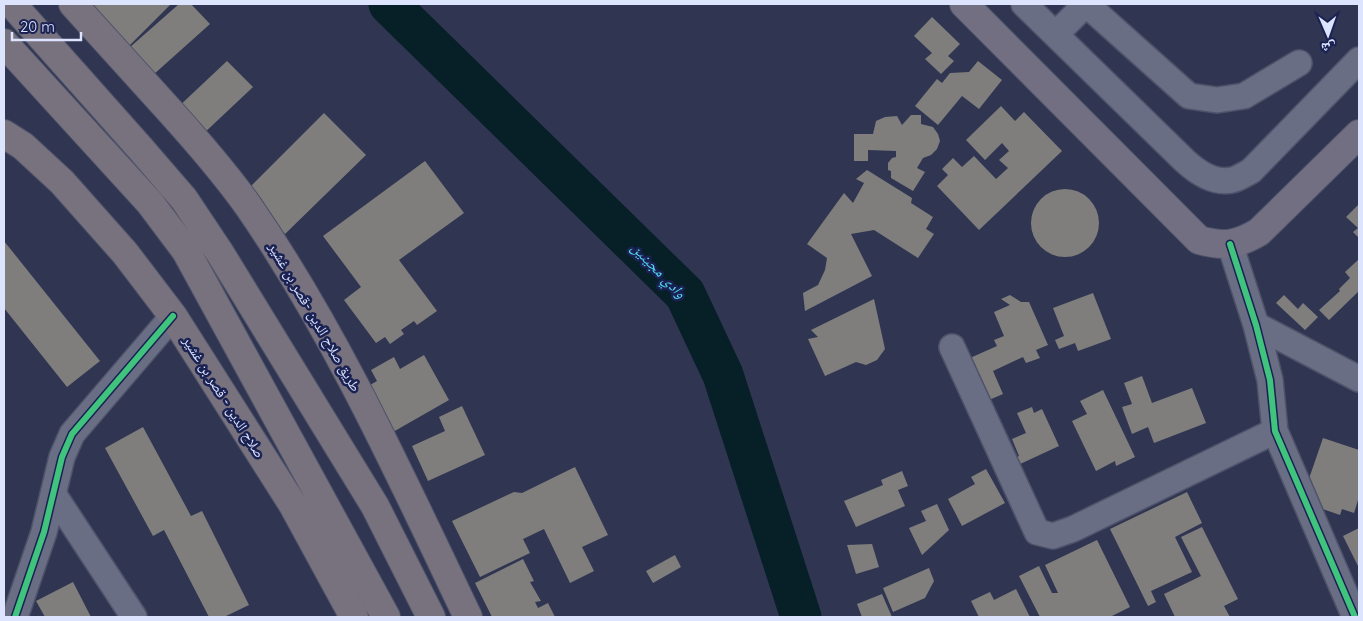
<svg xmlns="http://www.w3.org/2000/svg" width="1363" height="621" font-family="Quicksand,'Noto Naskh Arabic',sans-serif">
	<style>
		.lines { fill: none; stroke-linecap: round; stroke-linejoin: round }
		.river { stroke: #071f26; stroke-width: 41 }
		.building { fill: #7f7e7d }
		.minor-casing { stroke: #4e536a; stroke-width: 28 }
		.major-casing { stroke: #4e536a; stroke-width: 30 }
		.highway-casing { stroke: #4e536a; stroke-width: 30 }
		.minor { stroke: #696e85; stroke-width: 25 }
		.major { stroke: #716f81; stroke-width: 28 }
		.highway { stroke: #78717e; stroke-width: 28 }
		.cycleway-casing { stroke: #1a2253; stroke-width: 9 }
		.cycleway { stroke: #40c37c; stroke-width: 6 }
		.labels { text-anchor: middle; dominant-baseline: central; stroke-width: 5; stroke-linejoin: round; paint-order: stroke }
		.street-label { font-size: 14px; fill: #dce4fe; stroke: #1a2253 }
		.water-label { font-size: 15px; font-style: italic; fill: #53d6ee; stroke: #1a2253 }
	</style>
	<rect width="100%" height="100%" fill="#303652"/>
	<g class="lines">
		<path class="river" d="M389,4l296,290 38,81 78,242"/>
	</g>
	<path class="building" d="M86,4h85l-42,42z
		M179,4h12l19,20 -57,51 -24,-27z
		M932,17l28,27 -12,12 6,5 -13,13 -16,-15 7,-6 -18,-17z
		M227,61l26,26 -52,49 -25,-27z
		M978,61l24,19 -23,29 -17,-13 -24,29 -23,-19 22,-27 5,4 8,-10 19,-1z
		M1001,106l14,15 9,-9 38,39 -83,79 -42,-44 11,-11 -6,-6 11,-11 9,9 12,-11 22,23 12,-11 -9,-8 10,-9 -7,-8 -17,17 -19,-20z
		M324,113l42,42 -81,79 -40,-42z
		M911,115h10v9l12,3 5,7 2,7 -3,8 -6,6 -8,3 -6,10 8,4 -12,19 -22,-13v-7l-3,-1v-7l4,-5 4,-1v-6l-28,-1v11h-14v-27h19l3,-13 9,-4 12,-1 5,9z
		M425,161l39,52 -65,47 38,51 -20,14 -3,-4 -13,9 3,4 -14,10 -5,-7 -9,6 -32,-43 17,-13 -38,-51z
		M867,170l45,28 -1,5 22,14 -7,12 8,5 -16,24 -44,-28 -23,4 21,42 -67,35 -2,-18 15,-8 7,-15 2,-12 -20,-14 37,-51 9,10 11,-20 -8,-4z
		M1031 223a34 34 0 1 1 68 0a34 34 0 1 1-68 0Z
		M1359,204v34l-6,-6 5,-4 -12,-11z
		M4,241l96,120 -33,26 -63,-79z
		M1358,260l1,31 -30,29 -10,-10 21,-19 -1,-2 11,-11 -5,-6z
		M1093,293l18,46 -33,12 -3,-8 -16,6 -4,-9 9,-4 -11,-28z
		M1010,295l11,7h8l19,43 -12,5 4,8 -14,5 -3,-6 -30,14 10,23 -14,6 -19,-42 27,-12 -3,-6 10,-4 -10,-24 16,-7 -9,-6z
		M1284,295l14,14 5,-6 15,14 -13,13 -29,-27z
		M874,299l11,50 -8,11 -11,5 -10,-3 -31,14 -17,-37 10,-2 -7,-7z
		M424,355l25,45 -63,36 -21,-48 12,-7 -6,-11 23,-13 6,12z
		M1142,376l10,27 40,-15 14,35 -52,20 -6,-16 -16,7 -10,-27 10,-3 -8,-21z
		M1103,390l32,67 -19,9 -1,-5 -19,10 -24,-50 15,-7 -7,-13z
		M462,406l23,49 -57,26 -16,-35 33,-15 -6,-14z
		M1032,407l2,6 8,-4 17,37 -41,19 -3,-7 4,-2 -7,-17 14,-6 -9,-20z
		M143,427l48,89 11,-5 47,94 -25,12h-15l-45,-87 -11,6 -48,-88z
		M1323,438l36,12v47l-5,16 -12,-4 -2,6 -29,-10 -8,-9z
		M575,467l33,68 -26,12 12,24 -24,12 -26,-54 -21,10 7,14 -50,24 -28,-56 62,-29 8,1z
		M986,469l19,34 -43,23 -14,-27 27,-15 -4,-7z
		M902,471l6,15 -10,4 7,16 -49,21 -12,-26 39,-16 -2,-5z
		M1187,492l15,31 -27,14 17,35 -41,19 5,11 -8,4 -38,-77z
		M937,504l12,26 -27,25 -13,-27 17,-7 -5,-10z
		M1202,527l36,72 -14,7 6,11h-55l-11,-23 37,-18 -20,-39z
		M1359,528v40l-16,-32z
		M1097,540l33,67 -20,10h-70l-21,-41 20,-10 13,27h6l-13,-28z
		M872,544l7,23 -23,7 -9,-29z
		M675,555l6,12 -28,16 -7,-12z
		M523,559l11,22 -4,1 11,19 -6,1 3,6 10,-5 7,14h-63l-17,-34z
		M929,568l5,13 -9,17 -32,14 -10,-24z
		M73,582l18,35h-46l-9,-16z
		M1016,589l14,28h-51l-8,-16 19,-9 4,8z
		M882,594l10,23h-30l-5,-13z"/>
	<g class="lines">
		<defs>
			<path id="minor" d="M1024,4l161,157c12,11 29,23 47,19 6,-1 13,-6 19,-9l108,-111
				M1086,4l103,92 28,4 27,-4 55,-33
				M1056,34l30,-30h4
				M1230,244l26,81 14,55 5,51 80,186
				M1256,325l103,54
				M952,347l85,185 16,4 20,-7 202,-98
				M54,495l80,122
				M15,617l29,-85 18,-75 10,-23 101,-118"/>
			<path id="major" d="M964,4l235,236c25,7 38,5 60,-8l100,-98"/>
			<path id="highway" d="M12,4l128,144 44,51 36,54 155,253 56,111
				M73,4c32,35 64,71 96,106 28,31 56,63 80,97 88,128 152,270 219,410
				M4,43l146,160 36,48 200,366
				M4,134l19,12 39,36 63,71 48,63 120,189 61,112"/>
		</defs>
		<use href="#minor" class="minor-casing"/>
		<use href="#major" class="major-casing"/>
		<use href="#highway" class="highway-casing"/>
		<use href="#minor" class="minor"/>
		<use href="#major" class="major"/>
		<use href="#highway" class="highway"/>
		<defs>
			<path id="cycleway" d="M1230,244l26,81 14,55 5,51 80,186
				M15,617l29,-85 18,-75 10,-23 101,-118"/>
		</defs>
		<use href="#cycleway" class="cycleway-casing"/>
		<use href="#cycleway" class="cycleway"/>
	</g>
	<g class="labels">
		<g class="street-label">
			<text transform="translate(315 317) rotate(60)">طريق صلاح الدين -قصر بن غشير</text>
			<text transform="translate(224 397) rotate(58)">صلاح الدين - قصر بن غشير</text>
		</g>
		<g class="water-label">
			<text transform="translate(659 270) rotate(46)">وادي مجينين</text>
		</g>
	</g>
	<rect width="1363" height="621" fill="none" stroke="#dce4fe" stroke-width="10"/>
	<g transform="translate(1328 35) rotate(178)" stroke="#1a2253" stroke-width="4" paint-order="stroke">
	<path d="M0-4L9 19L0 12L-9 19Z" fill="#dce4fe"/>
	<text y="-8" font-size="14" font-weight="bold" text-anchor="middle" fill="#dce4fe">ش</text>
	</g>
	<path d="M12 32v8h69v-8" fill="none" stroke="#dce4fe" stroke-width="2.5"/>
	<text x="20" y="32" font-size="15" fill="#dce4fe" stroke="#1a2253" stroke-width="4" paint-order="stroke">20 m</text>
</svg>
